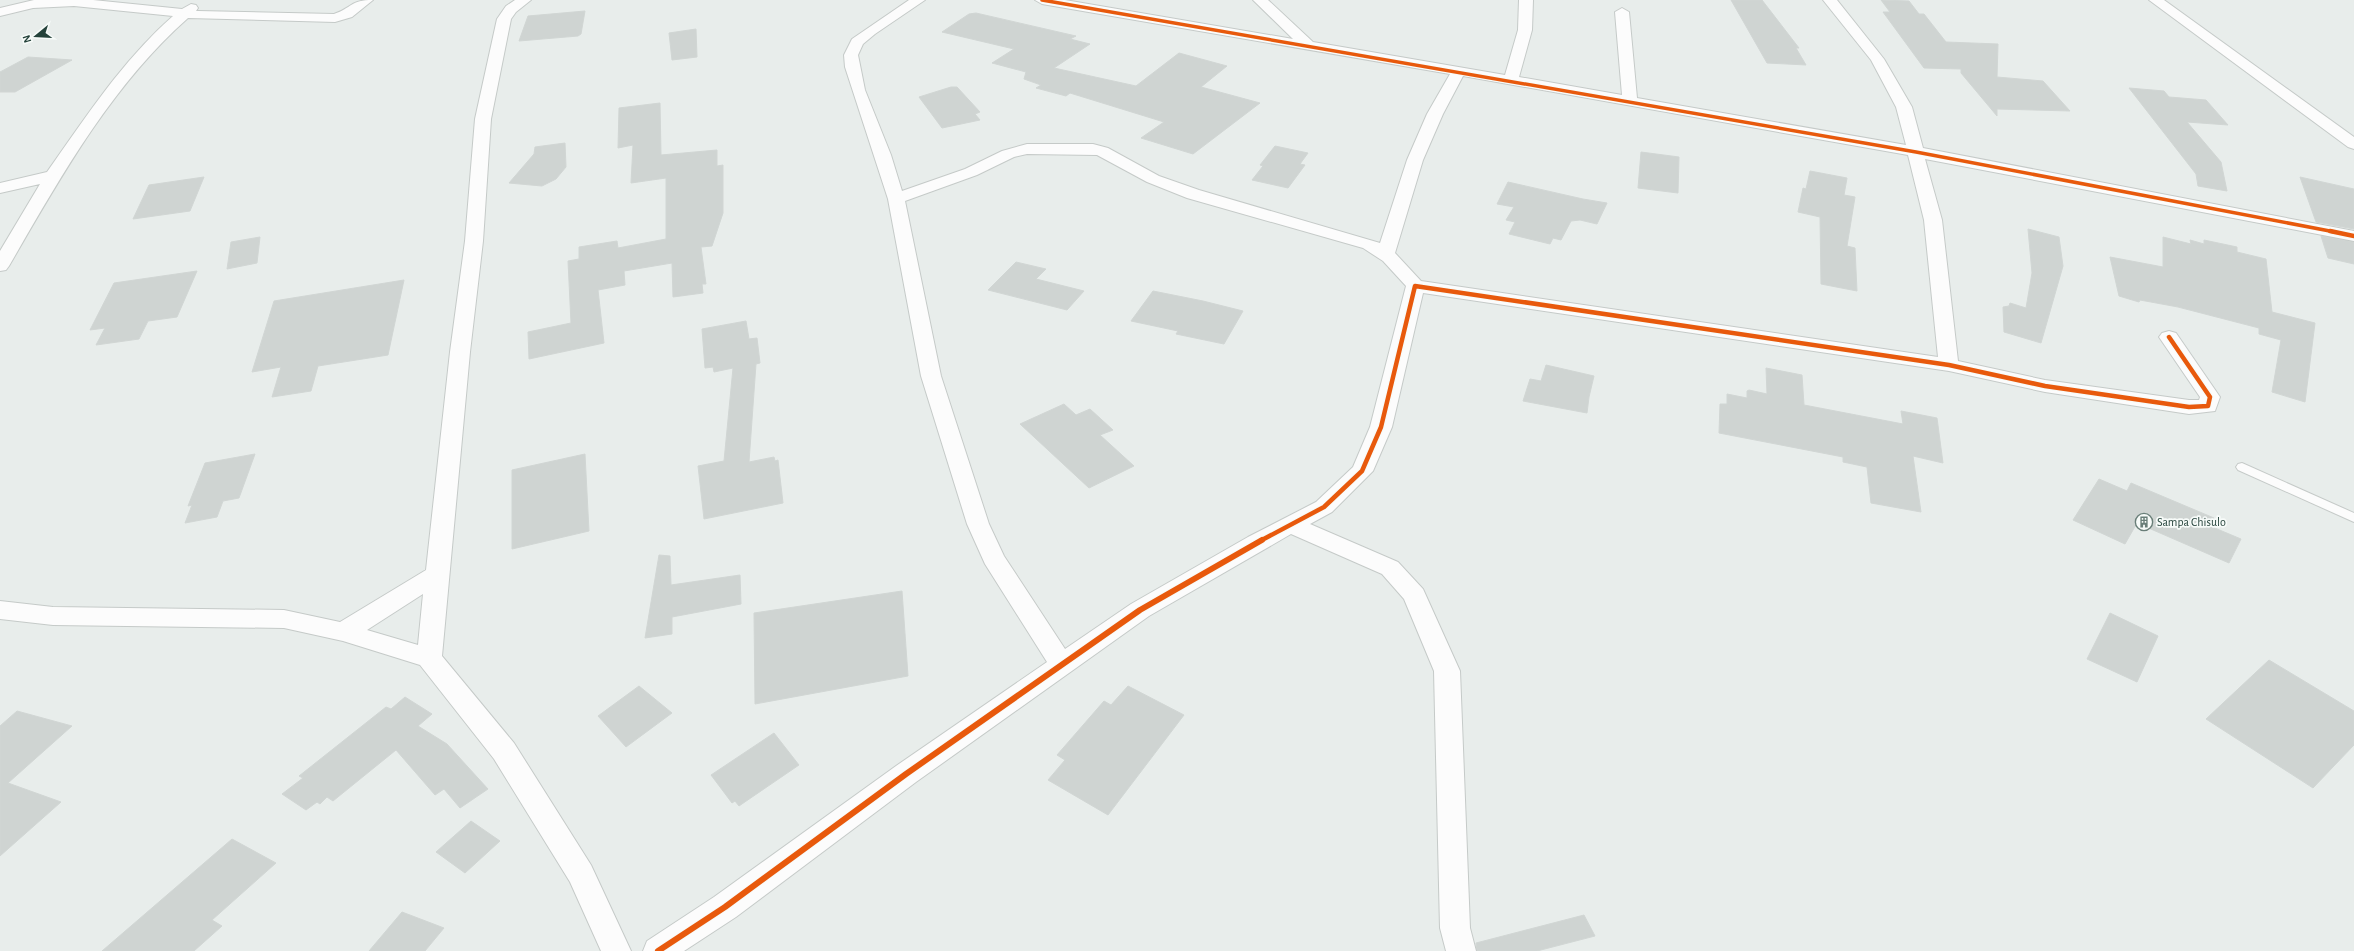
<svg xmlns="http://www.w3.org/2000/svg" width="2354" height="951" font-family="'Alegreya Sans',sans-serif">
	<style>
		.building { fill: #cfd4d2; stroke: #d1d6d4 }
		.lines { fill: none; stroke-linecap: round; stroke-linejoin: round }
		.service-casing { stroke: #c5cac8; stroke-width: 2 }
		.minor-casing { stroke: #c5cac8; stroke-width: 2 }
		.service { fill: #fcfcfc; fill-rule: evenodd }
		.minor { fill: #fcfcfc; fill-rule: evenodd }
		.cycleway-far2-casing { stroke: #f7fbf9; stroke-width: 5 }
		.cycleway-far1-casing { stroke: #f7fbf9; stroke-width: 7 }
		.cycleway-casing { stroke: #f7fbf9; stroke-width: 8 }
		.cycleway-far2 { stroke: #e8590c; stroke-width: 3.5 }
		.cycleway-far1 { stroke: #e8590c; stroke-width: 4.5 }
		.cycleway { stroke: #e8590c; stroke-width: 6 }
		.labels { text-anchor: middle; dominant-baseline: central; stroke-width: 3.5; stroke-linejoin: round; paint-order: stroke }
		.poi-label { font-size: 12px; fill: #24423a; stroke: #f7fbf9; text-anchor: start }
	</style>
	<rect width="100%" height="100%" fill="#e8edeb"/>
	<path class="building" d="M1731,0h31l37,48h-3l10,17 -39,-2z
		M1881,0l28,1 10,13h5l22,28 52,2 -1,33 46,4 27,30 -73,-2v7l-36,-43v-4l-37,-1 -41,-56h7z
		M585,11l-4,23 -3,2 -59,5 9,-25z
		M976,13l100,23 -6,3 20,5 -36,24 82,18 43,-33 48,13 -26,21 59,16 -67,51 -52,-16 23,-16 -94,-29 -4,3 -30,-8 5,-3 -17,-6 2,-7 -34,-9 22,-14 -72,-17 27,-18z
		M696,29l1,28 -25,3 -3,-27z
		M28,57l44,3 -57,32h-15v-20z
		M951,87h6l23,25 -5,2 5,6 -38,8 -23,-31z
		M2129,88l35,3 5,6 37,3 22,25 -41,-3 34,40 6,29 -29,-5 -2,-12z
		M660,103l1,52 56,-5v16l6,-1v48l-11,33 -11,1 5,37h-4l1,9 -30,4 -1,-34 -48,8 1,14 -27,5 6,53 -75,16 -1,-27 43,-9 -3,-62 11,-2v-12l38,-6 1,7 48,-9v-61l-35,5 2,-38 -15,3 1,-40z
		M565,143l1,24 -10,12 -14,7 -33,-3 25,-29 1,-7z
		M1275,146l33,7 -8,11 5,1 -17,23 -36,-8 11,-14 -3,-1z
		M1641,152l38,5 -1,36 -40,-5z
		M1810,171l37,7 -3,17 11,2 -8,49 8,2 2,43 -36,-7 -1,-67 -22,-5 5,-24 3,1z
		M204,177l-14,34 -57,8 16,-34z
		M2300,177l54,12v40l-38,-7z
		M1508,182l75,17 24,4 -10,21 -17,-4 -9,1 -10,19 -8,-2 -3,6 -41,-10 6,-12 -9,-2 8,-13 -17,-3z
		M2028,229l31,8 4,29 -22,77 -37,-11 -1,-25 6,-1 1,-3 16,5 6,-35z
		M2321,236l33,6v22l-26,-6z
		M260,237l-3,26 -30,6 4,-27z
		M2163,237l28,7 -1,-4 14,4v-4l33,7v5l29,7 6,53 43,11 -10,79 -33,-10 9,-52 -22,-6v-6l-81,-21 -38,-7 -1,2 -20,-6 -9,-39 53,10z
		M1016,262l30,7 -10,10 48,12 -17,19 -79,-20z
		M197,271l-20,46 -29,4 -9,18 -43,6 9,-17 -15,2 24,-47z
		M404,280l-16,75 -70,11 -7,25 -39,6 9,-30 -29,5 22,-71z
		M1153,291l50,10 40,10 -19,33 -48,-10 2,-3 -47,-10z
		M746,321l3,18 8,-1 3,25 -4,1 -7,98 25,-5 1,4 3,-1 5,43 -79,16 -6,-53 26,-5 9,-93 -19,4 -1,-5 -8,1 -3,-39z
		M1546,365l48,11 -5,21 -2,16 -64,-12 7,-22 11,2z
		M1766,368l36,7 2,30 99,19 -2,-13 36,7 6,45 -30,-7 8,56 -50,-9 -4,-36 -24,-5v-5l-124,-24 1,-29h7v-10l20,4v-7l2,-1 18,4z
		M1064,404l12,11 14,-6 23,21 -13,5 34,31 -45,22 -69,-64z
		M255,454l-16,44 -16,3 -6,16 -32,6 7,-18 -4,1 17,-43z
		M585,454l4,77 -77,18v-79z
		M2099,479l28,12 4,-8 83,35 -4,8 31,13 -12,24 -92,-40 -12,21 -52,-24z
		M659,555l11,1 1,29 69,-10 1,29 -69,13v17l-27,4z
		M902,591l6,85 -153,28 -1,-91z
		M2110,613l48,23 -21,46 -50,-23z
		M2269,660l85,51v34l-41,43 -107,-69z
		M639,686l33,27 -46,34 -28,-31z
		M1128,686l56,29 -76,100 -60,-35 17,-20 -8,-5 47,-54 7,4z
		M405,697l27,17 -14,12 29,18 41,45 -28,19 -16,-19 -9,6 -39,-45 -63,51 -6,-4 -7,7 -3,-2 -11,8 -24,-16 21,-16 -4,-2 87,-69 5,2z
		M17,711l55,15 -64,57 53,19 -61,54v-130z
		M774,733l25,32 -60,41 -4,-5 -3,2 -21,-28z
		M471,821l29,20 -35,32 -29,-21z
		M232,839l44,24 -64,57 10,6 -28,25h-92z
		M402,912l42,16 -19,23h-56z
		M1584,915l11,21 -58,15h-60l-1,-8z"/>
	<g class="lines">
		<defs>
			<path id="service" d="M2242,463l112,50v9l-116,-52 -2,-3 2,-3z"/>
			<path id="minor" d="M34,0h59l89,9 9,-5 5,1 2,3 -2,3h2l136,3c18,-6 16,-14 39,-14l-21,17 -17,5 -147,-4c-77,68 -128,160 -179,248l-3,4 -6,1v-20l40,-67 -40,9v-10l47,-11c39,-55 75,-111 126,-156l-99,-10 -41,2 -33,8v-8z
				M515,0h16l-15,12 -5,7 -20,100 -8,122 -13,111 -28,304 72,87 77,122 40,86h-30l-31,-69 -76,-123 -74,-94 -77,-24 -59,-13 -231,-3 -53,-6v-18l53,6 231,3 56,12 86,-52 24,-218 15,-111 10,-122 22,-100 9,-13zM423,594l-5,51 -51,-15z
				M909,0h16l-50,34 -12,10 -5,11 7,35 26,65 11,36 63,-22 37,-18 25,-7h66l15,4 51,28 40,14 181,53 27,-83 20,-46 23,-40 -408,-70 -7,-4h30l228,39 -40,-39h15l45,42 192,33 13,-45 1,-30h14l-1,30 -13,47 103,18 -7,-83 7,-4 7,4 8,86 269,47 -10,-38 -25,-47 -48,-60h14l47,59 28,48 11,41 431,83v10l-429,-82 17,61 16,141 87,19 144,20h10l1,-3 -41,-60 3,-4 7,-2 7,2 44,64 -5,14 -26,3 -144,-22 -96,-21 -526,-78 -31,134 -19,44 -41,41 -22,12 88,38 25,27 37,82 10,257 6,23h-30l-6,-23 -6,-257 -30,-72 -22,-25 -91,-40 -142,82 -233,166 -180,135 -52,34h-41l4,-10 67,-44 182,-131 151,-104 -62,-98 -18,-40 -46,-148 -33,-177 -43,-132 -1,-12 8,-16zM1463,76l445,79 16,65 14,137 -517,-76 -26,-28 28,-93 20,-46zM1027,154l70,1 50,27 40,16 176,50 20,13 23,25 -36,141 -17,40 -37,35 -68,35 -117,67 -66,45 -61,-93 -15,-32 -48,-148 -36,-175 72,-26 37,-18z
				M2149,0h15l190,137v12l-6,-2z"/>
		</defs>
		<use href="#service" class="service-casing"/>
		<use href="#minor" class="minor-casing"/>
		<use href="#service" class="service"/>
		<use href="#minor" class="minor"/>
		<defs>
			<path id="cycleway-far2" d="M1042,0l874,152 419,80"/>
			<path id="cycleway-far1" d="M2330,231l24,5
				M1260,541l64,-34 38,-36 19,-44 34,-141 534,79 96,21 144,21 19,-1 2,-9 -41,-60"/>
			<path id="cycleway" d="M658,951l67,-44 181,-133 234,-164 122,-70"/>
		</defs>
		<use href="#cycleway-far2" class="cycleway-far2-casing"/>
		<use href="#cycleway-far1" class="cycleway-far1-casing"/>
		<use href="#cycleway" class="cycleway-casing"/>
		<use href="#cycleway-far2" class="cycleway-far2"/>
		<use href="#cycleway-far1" class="cycleway-far1"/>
		<use href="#cycleway" class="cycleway"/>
	</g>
	<defs>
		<symbol id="building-ring" viewBox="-11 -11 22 22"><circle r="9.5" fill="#f7fbf9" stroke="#697e78" stroke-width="1.5"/><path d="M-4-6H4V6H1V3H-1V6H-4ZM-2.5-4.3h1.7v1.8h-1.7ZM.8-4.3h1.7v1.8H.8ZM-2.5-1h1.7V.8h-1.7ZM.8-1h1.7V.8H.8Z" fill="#697e78"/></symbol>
	</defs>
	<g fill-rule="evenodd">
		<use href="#building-ring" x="2134" y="512" width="20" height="20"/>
	</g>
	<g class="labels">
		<g class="poi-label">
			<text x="2157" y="522">Sampa Chisulo</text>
		</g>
	</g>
	<g transform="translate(36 36) rotate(252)" stroke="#f7fbf9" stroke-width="3" paint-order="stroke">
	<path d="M0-3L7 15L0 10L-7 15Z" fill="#24423a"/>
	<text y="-6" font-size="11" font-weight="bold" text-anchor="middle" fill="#24423a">N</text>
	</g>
</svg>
